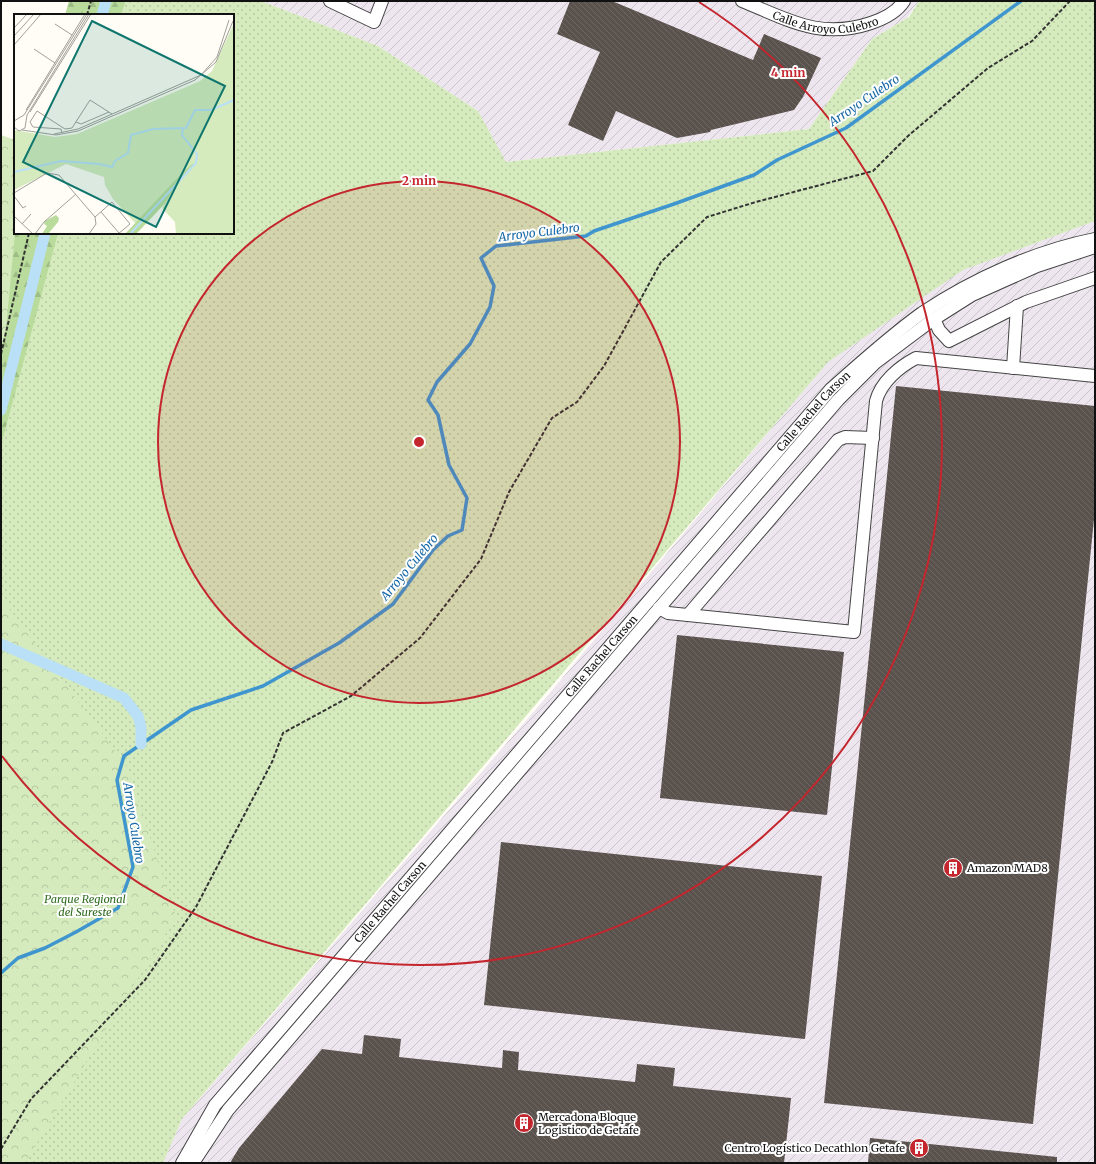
<svg xmlns="http://www.w3.org/2000/svg" width="1096" height="1164" font-family="Merriweather,serif">
	<style>
		.industrial { fill: url(#industrial-furrows) }
		.grass { fill: url(#grass-dots) }
		.forest { fill: url(#forest-firs) }
		.park { fill: url(#park-crowns) }
		.lines { fill: none; stroke-linecap: round; stroke-linejoin: round }
		.stream { stroke: #3f96cf; stroke-width: 3.5 }
		.canal { stroke: #b9e0f7; stroke-width: 11 }
		.building { fill: url(#building-back-hatch) }
		.minor-casing { stroke: #444; stroke-width: 14 }
		.path { stroke: #333; stroke-width: 2; stroke-dasharray: 4 2; stroke-linecap: butt }
		.minor { stroke: #fff; stroke-width: 12 }
		.ring { fill: none; stroke: #c4262e; stroke-width: 2 }
		.labels { text-anchor: middle; dominant-baseline: central; stroke-width: 4; stroke-linejoin: round; paint-order: stroke }
		.street-label { font-size: 11px; fill: #111; stroke: #fff }
		.poi-label { font-size: 11px; fill: #111; stroke: #fff; text-anchor: start }
		.park-label { font-size: 11px; font-style: italic; fill: #2f6b1f; stroke: #fff }
		.water-label { font-size: 12px; font-style: italic; fill: #1768a6; stroke: #fff }
		.inset-river { fill: none; stroke: #b9e0f7; stroke-width: 2 }
		.inset-road { fill: none; stroke: #a09f9a; stroke-width: 1 }
		.view { fill: #0f766e; fill-opacity: 0.15; stroke: #0f766e; stroke-width: 2 }
		.inset-edge { fill: none; stroke: #111; stroke-width: 2 }
		.centre { fill: #c4262e; stroke: #fff; stroke-width: 2 }
		.ring-label { font-size: 12px; text-anchor: middle; font-weight: bold; fill: #c4262e; stroke: #fff; stroke-width: 4; stroke-linejoin: round; paint-order: stroke }
	</style>
	<defs>
		<pattern id="industrial-furrows" width="10" height="10" patternUnits="userSpaceOnUse"><rect width="10" height="10" fill="#eee6ef"/><path d="M-1 1l2-2M0 10L10 0M9 11l2-2" fill="none" stroke="#cbc4cc"/></pattern>
		<pattern id="grass-dots" width="8" height="8" patternUnits="userSpaceOnUse"><rect width="8" height="8" fill="#d5ebbd"/><path d="M2 2h.1M6 6h.1" fill="none" stroke="#b6c8a1" stroke-width="1.8" stroke-linecap="round"/></pattern>
		<pattern id="forest-firs" width="22" height="20" patternUnits="userSpaceOnUse"><rect width="22" height="20" fill="#b9dc9c"/><path d="M5 1l3.5 6h-7zM16 11l3.5 6h-7z" fill="#9ebc85"/></pattern>
		<pattern id="park-crowns" width="20" height="18" patternUnits="userSpaceOnUse"><rect width="20" height="18" fill="#d5ebbd"/><path d="M2 6a3 3 0 1 1 6 0M12 15a3 3 0 1 1 6 0" fill="none" stroke="#b6c8a1"/></pattern>
		<pattern id="building-back-hatch" width="6" height="6" patternUnits="userSpaceOnUse"><rect width="6" height="6" fill="#5a524d"/><path d="M-1 5l2 2M0 0l6 6M5-1l2 2" fill="none" stroke="#6d6662"/></pattern>
	</defs>
	<rect width="100%" height="100%" fill="#fffdf5"/>
	<path class="industrial" d="M261,1h658l-12,17 -35,21 -63,90 -304,33 -27,-51 -100,-65z
		M1095,221v942h-932l19,-44 361,-418 285,-340 131,-90z"/>
	<path class="grass" d="M126,1h135l117,45 100,65 28,51 303,-33 63,-90 37,-22 10,-16h176v220l-132,49 -135,92 -646,757 -19,44h-162v-717l56,-213h176v-218h-112z"/>
	<path class="forest" d="M69,1h57l-5,14h-56z
		M15,233h43l-57,213v-198z"/>
	<path class="park" d="M1,135l14,5v93l-9,96 -5,19z
		M1,598l126,169 49,150 -71,114 -80,132h-24z"/>
	<g class="lines">
		<path class="stream" d="M1,973l17,-15 27,-10 31,-16 42,-24 15,-41 -16,-87 7,-24 67,-46 72,-24 76,-43 54,-39 40,-54 15,-14 14,-6 5,-32 -18,-33 -11,-50 -10,-15 9,-18 33,-38 20,-37 4,-21 -13,-28 15,-12 90,-10 8,-5 80,-27 80,-29 23,-15 69,-32 175,-127"/>
		<path class="canal" d="M102,15l4,-14
			M1,410l44,-177
			M1,644l123,54 14,18 3,11v17"/>
	</g>
	<path class="building" d="M570,1h42l141,59 11,-26 57,24 -18,39 -9,13 -83,20 -1,2 -33,6 -61,-27 -13,30 -35,-16 32,-73 -43,-18z
		M896,386l199,20v103l-62,615 -209,-21z
		M677,635l167,17 -17,163 -167,-17z
		M501,842l321,34 -17,163 -321,-34z
		M364,1035l37,4 -2,18 103,11 1,-18 16,2 -1,18 117,12 2,-18 38,4 -2,18 118,12 -7,65h-554l9,-15 83,-99 40,5z
		M870,1138l187,19v6h-189z"/>
	<g class="lines">
		<defs>
			<g id="minor">
				<path d="M330,1l44,21 8,-21"/>
				<path id="s1" d="M742,1c47,19 78,39 129,22 12,-4 26,-11 33,-22"/>
				<path d="M934,319l5,11 10,11 77,-39 69,-24"/>
				<path d="M1013,368l4,-62"/>
				<path d="M659,608l9,5 186,19 22,-231c5,-19 23,-34 40,-43l179,18"/>
				<path d="M688,615l150,-175 7,-3 28,1"/>
				<path id="s2" d="M182,1163l33,-58 616,-716c29,-26 59,-53 91,-76 51,-34 113,-62 173,-74"/>
				<path d="M193,1163l35,-53 610,-710 37,-37 56,-42 41,-26 65,-29 58,-19"/>
			</g>
		</defs>
		<use href="#minor" class="minor-casing"/>
		<path class="path" d="M87,15l4,-14
			M1,354l28,-121
			M1,1149l30,-50 114,-119 51,-73 76,-145 11,-29 68,-37 69,-58 61,-79 28,-67 43,-74 25,-16 27,-36 57,-104 46,-45 49,-15 117,-31 35,-35 80,-68 44,-27 38,-40"/>
		<use href="#minor" class="minor"/>
	</g>
	<circle cx="419" cy="442" r="261" fill="#c4262e" fill-opacity=".12"/>
	<g class="ring">
		<circle cx="419" cy="442" r="261"/>
		<path d="M699 2A522 522 0 1 1 2 756"/>
	</g>
	<defs>
		<symbol id="building-disc" viewBox="-11 -11 22 22"><circle r="9.5" fill="#c4262e" stroke="#fff"/><path d="M-4-6H4V6H1V3H-1V6H-4ZM-2.5-4.3h1.7v1.8h-1.7ZM.8-4.3h1.7v1.8H.8ZM-2.5-1h1.7V.8h-1.7ZM.8-1h1.7V.8H.8Z" fill="#fff"/></symbol>
	</defs>
	<g fill-rule="evenodd">
		<use href="#building-disc" x="942" y="857" width="22" height="22"/>
		<use href="#building-disc" x="513" y="1112" width="22" height="22"/>
		<use href="#building-disc" x="908" y="1137" width="22" height="22"/>
	</g>
	<g class="labels">
		<g class="street-label">
			<text stroke="none"><textPath href="#s1" startOffset="88">Calle Arroyo Culebro</textPath></text>
			<text stroke="none"><textPath href="#s2" startOffset="983">Calle Rachel Carson</textPath></text>
			<text stroke="none"><textPath href="#s2" startOffset="659">Calle Rachel Carson</textPath></text>
			<text stroke="none"><textPath href="#s2" startOffset="335">Calle Rachel Carson</textPath></text>
		</g>
		<g class="poi-label">
			<text x="967" y="868">Amazon MAD8</text>
			<text x="538" y="1117">Mercadona Bloque<tspan x="538" dy="13">Logistico de Getafe</tspan></text>
			<text x="905" y="1148" text-anchor="end">Centro Logístico Decathlon Getafe</text>
		</g>
		<g class="park-label">
			<text x="85" y="899">Parque Regional<tspan x="85" dy="13">del Sureste</tspan></text>
		</g>
		<g class="water-label">
			<text transform="translate(864 100) rotate(-34)">Arroyo Culebro</text>
			<text transform="translate(539 232) rotate(-7)">Arroyo Culebro</text>
			<text transform="translate(409 567) rotate(-50)">Arroyo Culebro</text>
			<text transform="translate(134 823) rotate(81)">Arroyo Culebro</text>
		</g>
	</g>
	<g transform="translate(14 14)">
		<rect width="220" height="220" fill="#fffdf5"/>
		<path d="M220,9v162l-73,13 -25,26 -23,-25 -8,-14 -1,-8 -38,-13 -52,26v-60l41,7 22,-3 123,-53 12,-10z" fill="#d5ebbd"/>
		<path d="M199,138l-73,78 -4,4h-11l57,-61 11,-10zM42,201l3,3 -1,4 -10,12h-6l5,-8 -3,-2 1,-3z" fill="#b9dc9c"/>
		<path d="M220,56v164h-58l-1,-12 -13,-14 13,-21 18,-21 -7,-39 3,-22 40,-25z" fill="#d5ebbd"/>
		<path class="inset-river" d="M0,158l47,-11 38,3 13,3 3,-6 13,-8 3,-18 22,-6 33,-1 9,-18h16l23,-10M116,220l66,-71 1,-9 -15,-19 1,-7"/>
		<path class="inset-road" d="M41,10l17,11M0,14l13,-14M0,22l20,-22M0,31l27,-31M20,35l21,14M12,96l59,-96M16,98l61,-98M0,107l10,-6 63,-101M62,108l5,2 28,-12M0,113l5,4 6,-3 2,-13 62,-101M8,116l34,5 22,-4 117,-51 21,-18 17,-41M48,119l-1,-4 -28,-2 -3,-5 7,-11 28,18 7,-1 18,-28 22,14M40,120l24,-5 123,-54 16,-18 12,-37M0,179l33,-20 12,2 36,42 1,7 -7,10M0,182l9,12 3,-2M87,198l18,21M0,202l19,18M81,203l17,-15 18,22 -12,10M8,210l9,-10M21,220l9,-12 32,-28"/>
		<path class="view" d="M78,7l133,65 -69,141 -133,-65z"/>
		<rect width="220" height="220" class="inset-edge"/>
	</g>
	<circle cx="419" cy="442" r="6" class="centre"/>
	<g class="ring-label">
		<text x="788" y="77">4 min</text>
		<text x="419" y="185">2 min</text>
	</g>
	<rect width="1096" height="1164" fill="none" stroke="#111111" stroke-width="4"/>
</svg>
